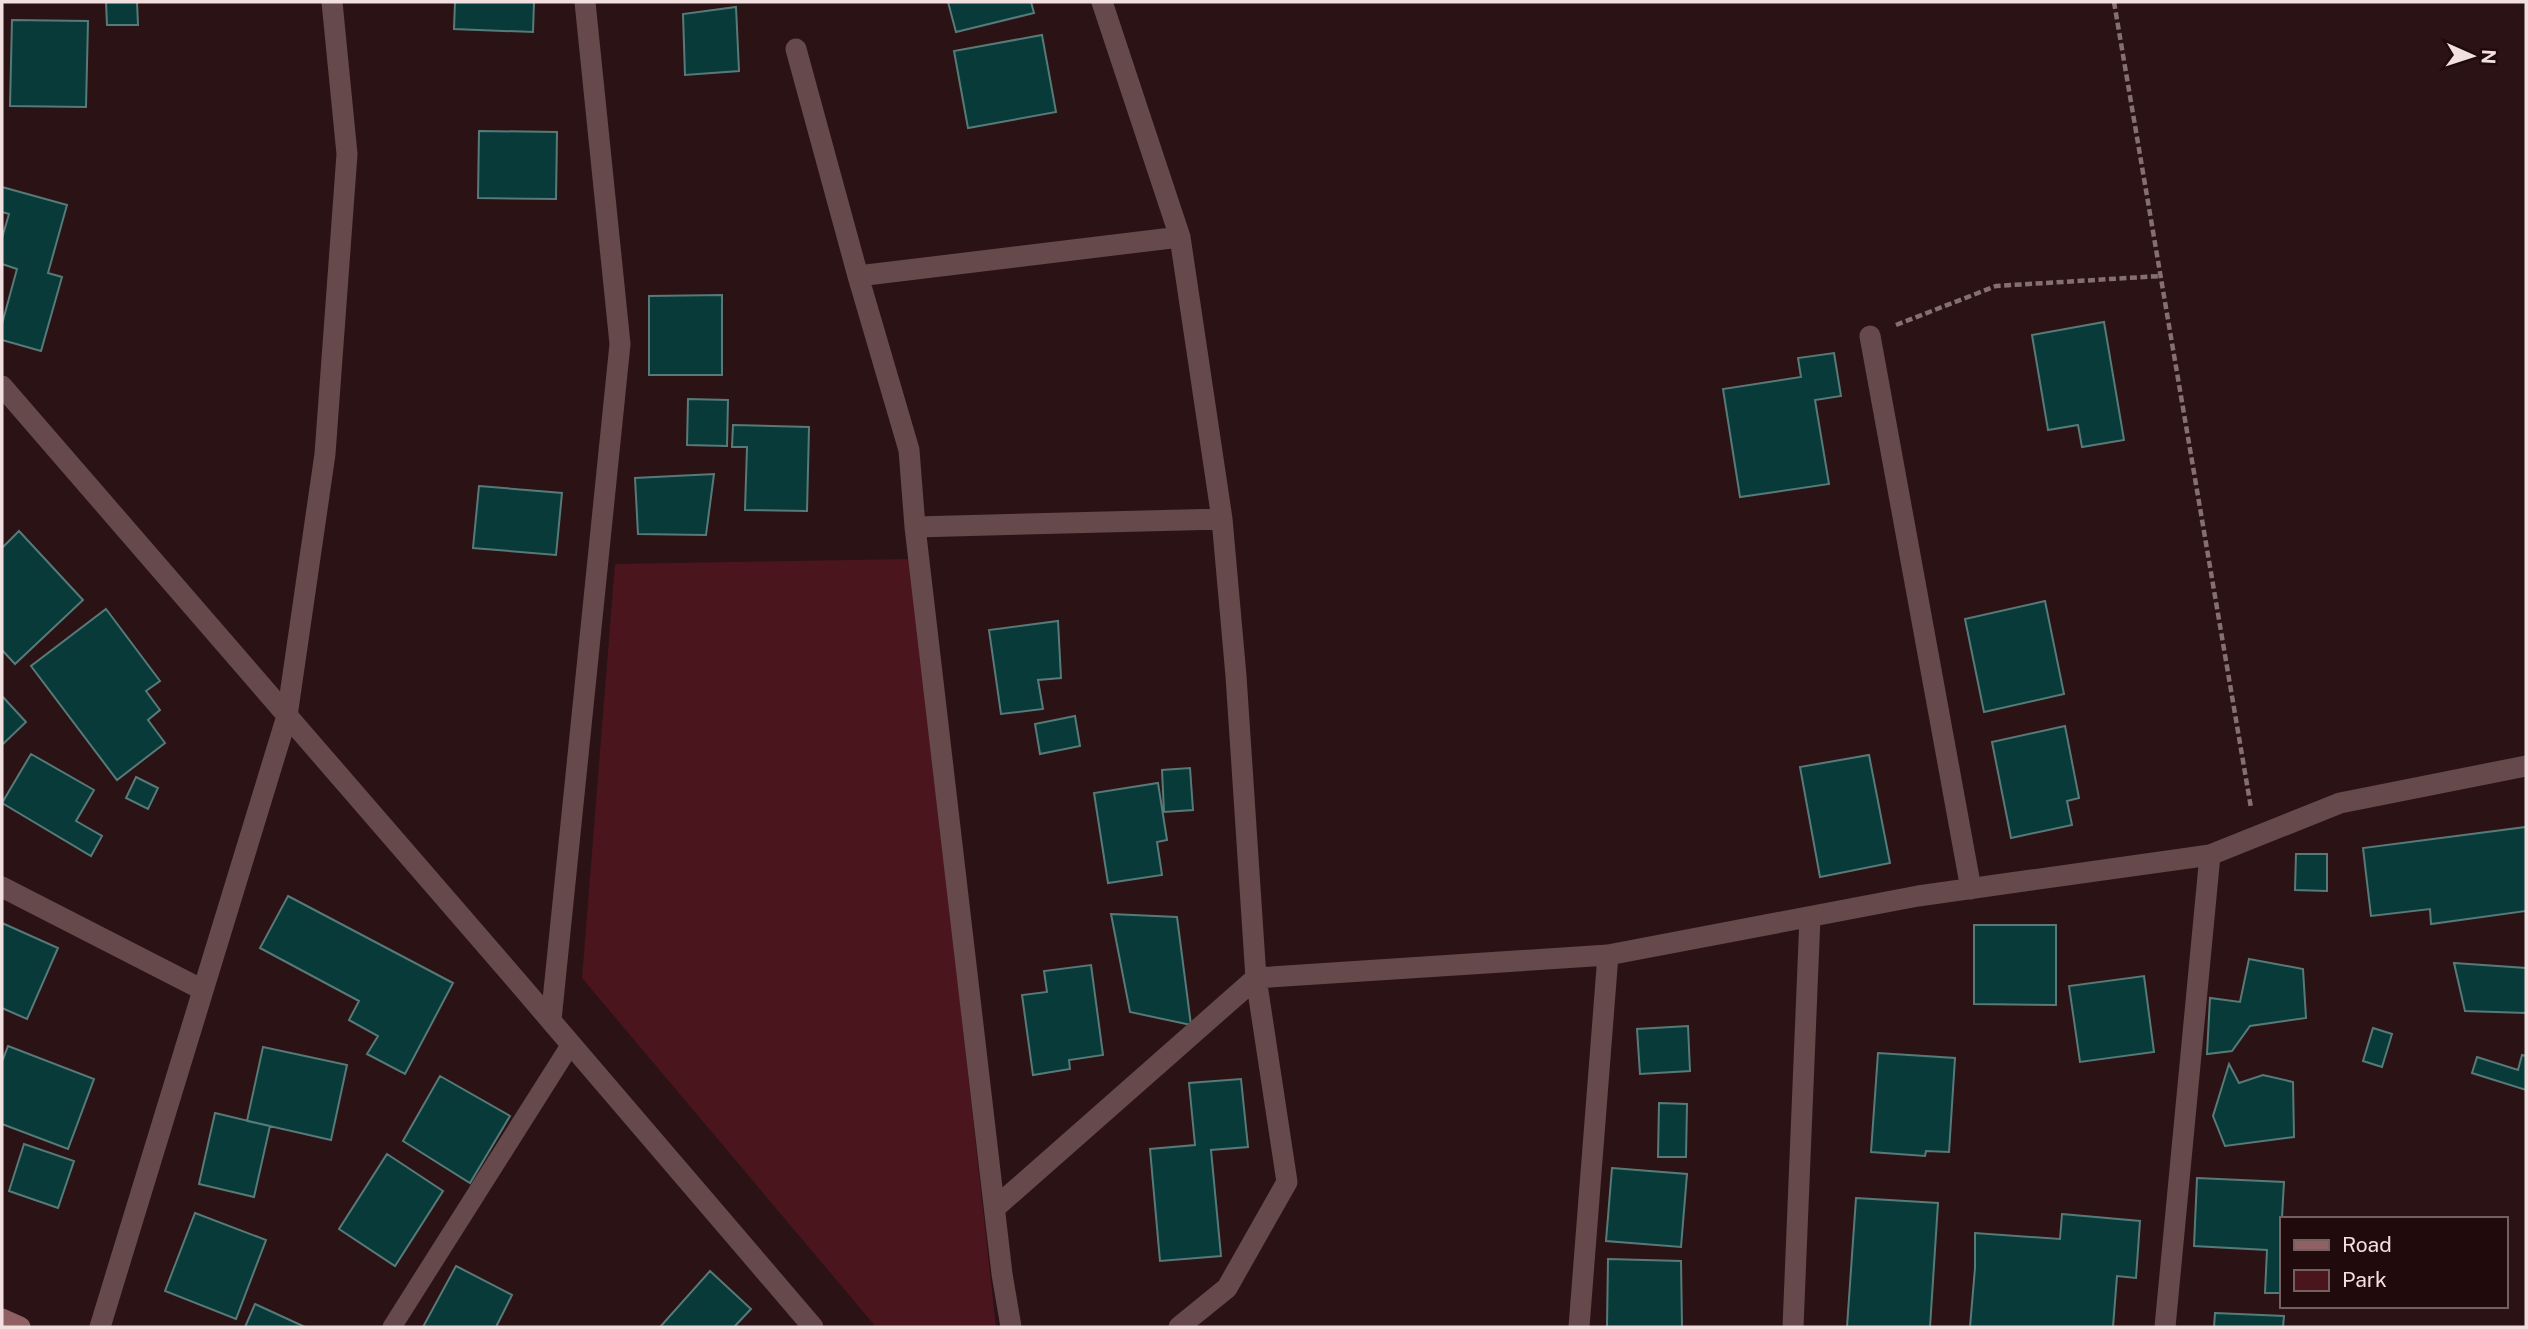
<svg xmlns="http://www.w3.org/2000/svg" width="2528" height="1329" font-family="'Public Sans',sans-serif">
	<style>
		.green { fill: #4b151e }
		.building { fill: #073a38; stroke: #577a78; stroke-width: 2 }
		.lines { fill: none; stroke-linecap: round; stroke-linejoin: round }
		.path { stroke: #856f70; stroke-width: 4.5; stroke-dasharray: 7 3.5; stroke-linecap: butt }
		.lane { stroke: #66494a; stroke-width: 19 }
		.street { stroke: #66494a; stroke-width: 21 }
		.secondary { stroke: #906164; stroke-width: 21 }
	</style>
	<rect width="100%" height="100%" fill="#2b1315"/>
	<path class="green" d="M911,559l85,768h-120l-294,-349 33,-414z"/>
	<path class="building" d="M86,2h51l1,23h-31l-1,-23z
		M455,2h79l-1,30 -79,-3z
		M948,2h83l3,11 -78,19z
		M736,7l3,64 -54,4 -2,-61z
		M12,20l76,1 -2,86 -76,-1z
		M1042,35l14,77 -88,16 -14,-77z
		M479,131l78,1 -1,67 -78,-1z
		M2,187l65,18 -19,68 14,4 -21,74 -39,-11v-16l15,-55 -15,-5v-26l7,-24 -7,-2z
		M722,295v80h-73v-79z
		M2104,322l20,118 -42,7 -4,-22 -30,5 -16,-95z
		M1834,353l7,43 -26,4 14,84 -89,13 -17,-108 78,-12 -3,-19z
		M688,399l40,1 -1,46 -40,-1z
		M733,425l76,2 -2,84 -62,-1 2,-63h-15z
		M714,474l-8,61 -68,-1 -3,-56z
		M479,486l83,7 -6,62 -83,-7z
		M19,531l64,69 -68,64 -13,-14v-102z
		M2045,601l19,93 -80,18 -19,-93z
		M106,609l54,72 -14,10 14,19 -12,10 17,23 -48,37 -86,-114z
		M1058,621l3,57 -23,2 5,29 -42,5 -12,-84z
		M2,696l24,26 -24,23z
		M1075,716l5,30 -40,8 -5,-30z
		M2065,726l14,72 -12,3 5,24 -61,13 -19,-96z
		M31,754l63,36 -18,31 26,15 -11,20 -89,-53z
		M1869,755l21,108 -70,14 -20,-110z
		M1190,768l3,42 -29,2 -2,-42z
		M136,777l22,11 -10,21 -22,-11z
		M1158,783l9,57 -10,2 5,33 -54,8 -14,-90z
		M2526,827v84l-95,13 -1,-15 -59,7 -8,-68z
		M2296,854h31v37l-32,-1z
		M288,896l165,87 -48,91 -38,-20 11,-18 -29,-16 10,-19 -99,-53z
		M1111,914l66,3 14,108 -61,-13z
		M2,923l56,25 -31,71 -25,-11z
		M1974,925h82v80l-82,-1z
		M2249,959l54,10 3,49 -56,8 -18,25 -25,3 3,-56 30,4z
		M2454,963l72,5v45l-61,-2z
		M1091,965l12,90 -34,5 1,9 -37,6 -11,-80 25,-3 -3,-21z
		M2144,976l10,76 -74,10 -11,-76z
		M1688,1026l2,45 -50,3 -3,-45z
		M2373,1028l19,6 -10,33 -19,-6z
		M8,1046l86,33 -26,70 -66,-25v-62z
		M263,1047l84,18 -16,75 -84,-19z
		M1878,1053l77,5 -6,94 -23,-1 -1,5 -54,-4z
		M2522,1055l4,1v34l-54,-17 5,-16 41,13z
		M2229,1064l10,19 24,-8 30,7 1,55 -69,9 -12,-30z
		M440,1076l70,40 -40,67 -67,-42z
		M1241,1079l7,68 -37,3 10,106 -61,5 -10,-112 45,-4 -6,-62z
		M1659,1103l28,1 -1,53h-28z
		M215,1113l55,13 -16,71 -55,-13z
		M24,1144l50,17 -16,47 -49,-17z
		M387,1154l56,37 -48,75 -56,-37z
		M1612,1168l75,6 -6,73 -75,-6z
		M2197,1178l87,4 -4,71 1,40h-16l2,-43 -73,-4z
		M1856,1198l82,5 -8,124h-83z
		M195,1213l71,27 -30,79 -71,-28z
		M2062,1214l78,7 -4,57 -19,-2 -4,51h-143l5,-59v-35l85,6z
		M1608,1259l73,2 1,66h-75z
		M456,1266l56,29 -16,32h-73z
		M710,1271l41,38 -17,18h-74z
		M255,1304l50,23h-60z
		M2215,1313l69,3 -1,11h-69z"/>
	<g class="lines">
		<path class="path" d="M2114,2l137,806
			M1896,325l100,-39 164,-10"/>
		<path class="lane" d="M392,1327l179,-283"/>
		<path class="street" d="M1102,2l78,235 42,282 14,157 20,302 31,204 -60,106 -48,39
			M796,49l62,227
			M1870,336l101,553
			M2,386l514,594 297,347
			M915,527l307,-8
			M2,887l201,103
			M551,1020l69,-676 -35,-342
			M996,1207l260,-229 352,-23 310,-59 292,-41 130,-52 186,-37
			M100,1327l187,-611 38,-262 22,-300 -15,-152
			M1011,1327l-9,-53 -87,-747 -6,-77 -51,-174 322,-39
			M1579,1327l29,-372
			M1793,1327l17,-410
			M2165,1327l45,-472"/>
		<path class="secondary" d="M2,1319l18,8"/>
	</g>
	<rect width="2528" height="1329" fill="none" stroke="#f2e0e0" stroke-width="7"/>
	<rect x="2280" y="1217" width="228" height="91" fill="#210a0c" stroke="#756061" stroke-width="2"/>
	<rect x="2294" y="1240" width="35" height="10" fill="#906164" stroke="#756061" stroke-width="2"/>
	<text x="2342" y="1252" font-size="21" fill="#f2e0e0">Road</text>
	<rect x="2294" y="1270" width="35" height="21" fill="#4b151e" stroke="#756061" stroke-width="2"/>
	<text x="2342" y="1287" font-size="21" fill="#f2e0e0">Park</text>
	<g transform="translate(2472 56) rotate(93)" stroke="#210a0c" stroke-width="5" paint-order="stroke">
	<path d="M0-5L12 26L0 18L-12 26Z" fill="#f2e0e0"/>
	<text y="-10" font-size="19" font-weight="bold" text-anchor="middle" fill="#f2e0e0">N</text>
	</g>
</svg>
